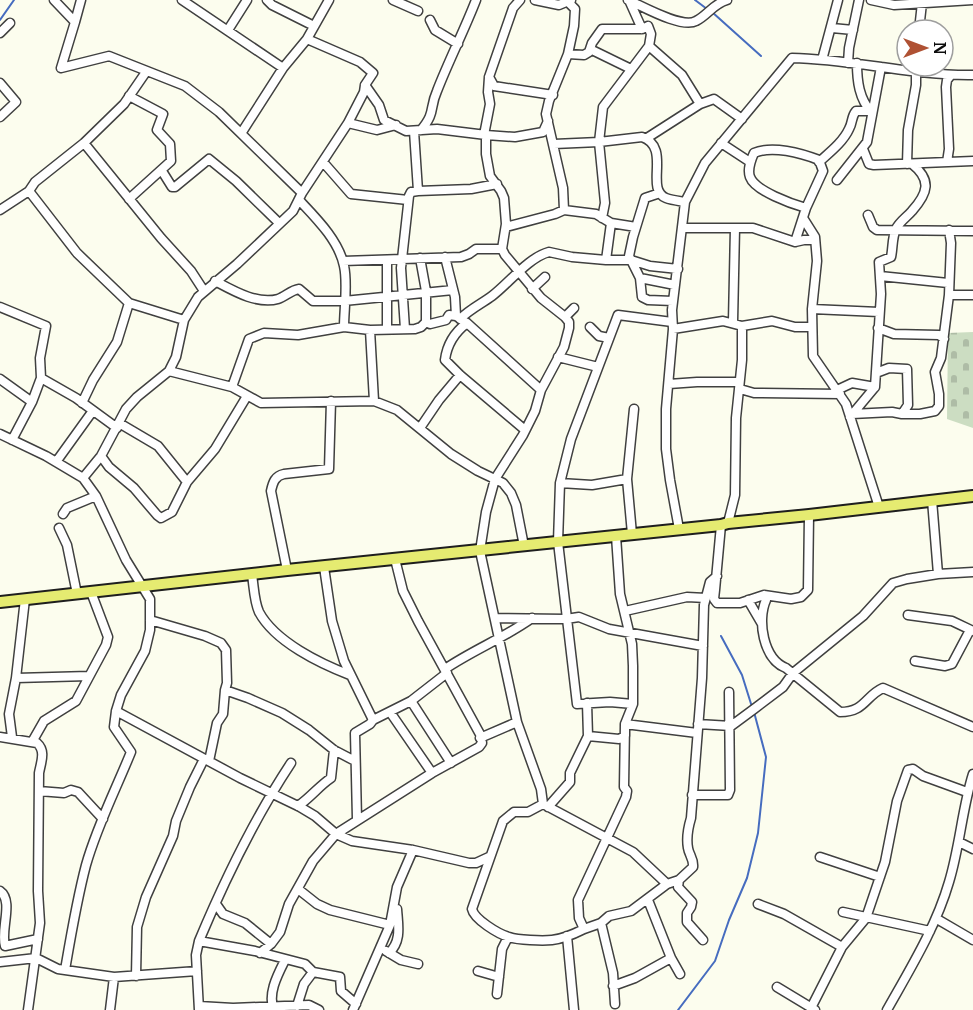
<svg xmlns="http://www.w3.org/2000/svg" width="973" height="1010" font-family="Merriweather,serif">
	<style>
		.cemetery { fill: url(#cemetery-stones) }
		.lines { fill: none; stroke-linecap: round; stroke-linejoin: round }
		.stream { stroke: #466cbf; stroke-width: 2 }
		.minor-casing { stroke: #404040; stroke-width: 11 }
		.major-casing { stroke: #1e1e1e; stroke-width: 14 }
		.minor { stroke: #fff; stroke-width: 8 }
		.major { stroke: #e5eb71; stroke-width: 10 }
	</style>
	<defs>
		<pattern id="cemetery-stones" width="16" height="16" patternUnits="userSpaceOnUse" patternTransform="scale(1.5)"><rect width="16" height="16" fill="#ccddc2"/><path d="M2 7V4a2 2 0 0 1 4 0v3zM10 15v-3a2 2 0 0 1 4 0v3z" fill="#aebca6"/></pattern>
	</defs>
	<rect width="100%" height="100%" fill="#fcfdee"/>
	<path class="cemetery" d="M973,332v96l-26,-9 1,-86z"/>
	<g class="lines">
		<path class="stream" d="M695,0l12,9
			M712,12l49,44
			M0,20l14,-20
			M721,636l21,39 10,32
			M678,1010l37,-49 14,-41 18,-42 11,-45 8,-76 -12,-45"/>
		<defs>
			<path id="minor" d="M54,0l21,22 -14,46 48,-12 76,30 34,26 83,81
				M182,0l101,68
				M267,0l5,5 42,21
				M393,0l25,11
				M535,0l24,5 12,-5
				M628,0c14,6 54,29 68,21 12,-6 17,-17 31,-21
				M871,0l23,5 79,-5
				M430,20l5,10 23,14
				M75,22l6,-22
				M832,28l21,2
				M228,30l19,-30
				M919,30l3,-27
				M0,33l10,-10
				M649,46l33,29 18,29
				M590,49l41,20
				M568,54l16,1 5,-3 3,-9 10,-14h40
				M822,60l16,-60
				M848,63l1,-15 10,-48
				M857,63c0,18 2,36 15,50
				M489,77l5,9 59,9
				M0,83l16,19 -16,15
				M365,85l14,20 5,15 22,11 31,-2 49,6 29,2 28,-5 5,-11
				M348,123l29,7 19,-5
				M421,130c15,-18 8,-21 16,-39 12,-31 27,-60 39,-91
				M242,132l41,-64 24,-29 22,-39
				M484,135l6,-31 -2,-12 1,-15 24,-69 7,-8
				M486,135v19l4,22 11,15 3,7 2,26 -4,25 3,6 36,43 24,19 4,5v6l-5,19 -23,43 -6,21 -12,24 -28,44 -9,33 -6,39 37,171 24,67 2,15
				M647,138l53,-34 14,-5 28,20
				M84,143l77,95 30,33 13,20
				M721,143l29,19
				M554,144l45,-2 43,-5c30,10 2,52 24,61 5,2 13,3 19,4
				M863,149l6,15 5,1 99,-4
				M323,162l28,32 57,6
				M819,162c11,-10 24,-20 30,-33 4,-7 2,-12 7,-18h14
				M947,162l2,-13 -3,-62 1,-7 4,-5
				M907,164l1,-34 8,-45v-19
				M162,171l10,16h3l34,-28 27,22 43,42
				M837,180l30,-38 14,-75
				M29,191l48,62 52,50 55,17
				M418,191l53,-2 26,-5
				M660,193l-15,5 -12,39 -4,19 11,22 2,19 6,3 25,1
				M129,199l42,-38 -1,-17 -13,-14 6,-16 -34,-18
				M300,201c17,18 39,40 44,65 4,17 0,44 0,61
				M0,210l29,-19 6,-9 49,-39 40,-39 22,-32
				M564,210l-1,-22 -17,-74 3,-13 19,-47 6,-28 1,-17 -7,-7
				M868,215l5,12 4,3 96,1
				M602,218l3,-15 -6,-61 4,-35 46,-61 2,-12 -3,-8 -6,3 -13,-29
				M803,218l12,19 2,24 -5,48 1,47 33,48 33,103
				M506,227l49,-13 9,-4 32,4 15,9 25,4
				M683,228h70l42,14 9,-2h11
				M795,242l11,-34 17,-37 -4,-11c-18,-7 -47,-15 -65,-7 -3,7 -7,16 -4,24 5,14 42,27 56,31
				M445,257l10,40 1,19
				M420,258l6,33v31
				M387,260v69
				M606,260l5,-37
				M343,261l118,-4 8,-3 7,-5h26
				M880,276l68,7
				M640,278l35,7
				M215,281c17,9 42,24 63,18 7,-2 13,-9 21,-10l14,12h31l109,-11
				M532,289l13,-12
				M949,295h24
				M0,307l46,19 -6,32 1,20 -9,24 -20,38
				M812,309l67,3
				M565,317l9,-9
				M460,319c10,-10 21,-15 32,-23 16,-12 37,-39 57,-44l23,5 34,3h25l19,6 28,3
				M733,322l2,-94
				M467,323c-12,9 -20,21 -22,37l15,15 65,55
				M590,327l9,9 10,2
				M878,328l16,6 45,1 5,4
				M405,329l-4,-61 8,-72 2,-4 7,-1 -4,-60
				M673,329l50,-8 19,5 30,-5 23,6h17
				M370,330l4,71
				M558,357l40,10
				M169,371l63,16 29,16 113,-2 23,9 54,44 27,17 25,12 8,10 5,12 8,41
				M41,378l35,20 41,30
				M0,379l32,23
				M669,384l28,-2h42
				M232,387l17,-48 15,-6 34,2 46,-8 26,3 45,-1 6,-2 5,-5 4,2 16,-4 3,-5 7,1 11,7 74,67
				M740,389l14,4 86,1
				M837,390l15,-7 23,4
				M82,403l11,-23 24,-38 12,-39
				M852,414l40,-2 10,2 6,-9 -1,-36 -18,-1 -13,5
				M902,414h18l15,-3 4,-5v-12l-4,-22 6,-14 8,-63 2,-52 -2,-13
				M850,417l25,-30 6,-93 -2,-32 12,-5c2,-9 1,-20 5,-28 3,-7 11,-12 16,-18 16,-18 20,-31 0,-47
				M119,423l39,23 29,36
				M420,428l19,-28 21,-25
				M0,434l46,22 37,22 13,18 30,64 24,39v31l-5,21 -24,44 -5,16 -2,16 17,25c-15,37 -34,74 -45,113 -9,34 -15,70 -21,105
				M101,456l8,11 25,21 23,27 4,3 11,-6 15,-30 28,-33 32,-53
				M56,462l36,-50
				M83,478l18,-22 25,-47 11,-12 32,-26 7,-14 8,-37 14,-23 39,-33 56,-53 9,-18 46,-70 16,-31 1,-7 8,-12 -13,-11 -53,-23
				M560,483l32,2 35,-6
				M932,500l6,74
				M63,514l4,-6 29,-12
				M728,523l7,-28 1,-77 6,-58v-34
				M721,525l-6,65 -1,9 3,4h23l24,-8 27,4 10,-2 7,-7 1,-75
				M59,528l8,17 10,49
				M679,529l-9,-49 -4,-31v-40l7,-80 -1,-19 13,-108 20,-39 87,-105c61,1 120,18 181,17
				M632,534l-5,-55 7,-70
				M324,567l8,54 12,40 29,59
				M287,570l-16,-79c2,-9 4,-15 13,-17l45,-5 2,-68
				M252,575c2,12 2,26 7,37 16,30 62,52 91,63
				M764,595l2,5c-9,20 -3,59 20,68l54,44c25,0 25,-16 43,-24l90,39
				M748,600l14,24
				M625,611l62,-14 19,1
				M908,615l44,6 21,10
				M496,618l70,1 13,-2 30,12 94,17
				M150,620l55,16 16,7 5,7 1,33 -2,7 -2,24 -6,9 -8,38
				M915,661l30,5 7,-2 18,-34
				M445,669c28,-19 59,-31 87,-51
				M16,678l73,-2
				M225,690l23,8 34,15 27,17 25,20 21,11
				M411,701l40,62
				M633,704l-23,-2 -33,2 -19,-162 2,-59 11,-44 47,-124 54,7
				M116,711l124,67 60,29 15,9 21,18 16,7 61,9 56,13h7l13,-6
				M390,712l42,61
				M698,724l33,2 23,-17 29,-22 10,-14 70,-57 30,-33 14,-4 31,-5 35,-2
				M588,736l31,3 6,-3v-12l72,9
				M0,737l37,6c9,8 4,19 2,30l-1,118 2,32 -12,87
				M12,737l-3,-23 7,-36 9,-79
				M480,738l37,-16
				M32,742l12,-21 32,-20 30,-56 2,-8 -17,-45
				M39,791l25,2 7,-3 7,2 25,27
				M692,795h36l2,-5 -1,-98
				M543,804l-15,8h-14l-11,9 -31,88c2,10 26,25 37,28 9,3 33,4 43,3 11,-1 22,-6 32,-11l-5,-11 -1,-18 48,-103 1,-6 -3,-4 1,-63 8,-20v-38l-1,-22 -12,-50 -4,-58
				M543,804l90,48 34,32
				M298,806c12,-8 21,-20 33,-28l3,-28
				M548,807l22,-25v-9l18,-37 -1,-33
				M357,819l-2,-86 15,-9 3,-4 38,-19 36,-28
				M959,842l14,7
				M820,857l60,20
				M679,880l-1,7 14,15 -1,5 -4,6v9l16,18
				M298,889l19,15 13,6 60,15
				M0,891c14,10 0,39 5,55l33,-7
				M648,900l23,58 9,16
				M216,904l7,10 22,9 26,21
				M758,904l26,10 58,33
				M843,912l87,19
				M937,919l36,21
				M601,923l12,50 2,31
				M584,929l17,-6 8,-7 22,-5 36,-27 12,-4 14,-13c1,-8 -4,-12 -5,-19 -2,-11 0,-20 3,-30l11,-140 2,-73 6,-23 7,-6
				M567,936l7,74
				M199,941l56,10 50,13 8,8 27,5 1,14 15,13
				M386,951l15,9 17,4
				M260,953l11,-9 9,-12 9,-28 24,-43 23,-27 96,-61 47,-26 3,-4 -1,-7 -63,-115 -15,-30 -8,-32
				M389,953c13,-12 9,-28 8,-44
				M0,962l36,-4 22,11 56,8 83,-6
				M478,971l21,6
				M136,976l1,-49 9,-30 27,-61 3,-15 14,-34 14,-28
				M613,986l22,-8 36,-20
				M777,987l38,23
				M497,994l5,-45 6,-12
				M199,1006l34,2 76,-3 10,5
				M297,1006l7,-22 9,-12
				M811,1008l31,-61 24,-29 19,-56 12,-61 11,-31 5,-1 10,7 44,16
				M110,1010l4,-33
				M199,1010l-3,-55 3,-14c26,-62 55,-122 92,-178
				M274,1010c-7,-16 4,-36 11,-50
				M353,1010l37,-85 7,-38 16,-37
				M887,1010c23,-41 49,-83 62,-128 11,-36 13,-73 24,-108"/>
			<path id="major" d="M0,602l287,-32 434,-45 7,-2 81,-8 164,-19"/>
		</defs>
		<use href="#minor" class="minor-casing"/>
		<use href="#major" class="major-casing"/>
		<use href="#minor" class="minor"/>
		<use href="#major" class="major"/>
	</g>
	<g transform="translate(925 48) rotate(90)"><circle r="28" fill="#ffffff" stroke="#9e9e9e" stroke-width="1.5"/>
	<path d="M0-4.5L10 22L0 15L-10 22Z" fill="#af5133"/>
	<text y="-9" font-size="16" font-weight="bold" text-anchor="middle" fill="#0d0d0d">N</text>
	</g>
</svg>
